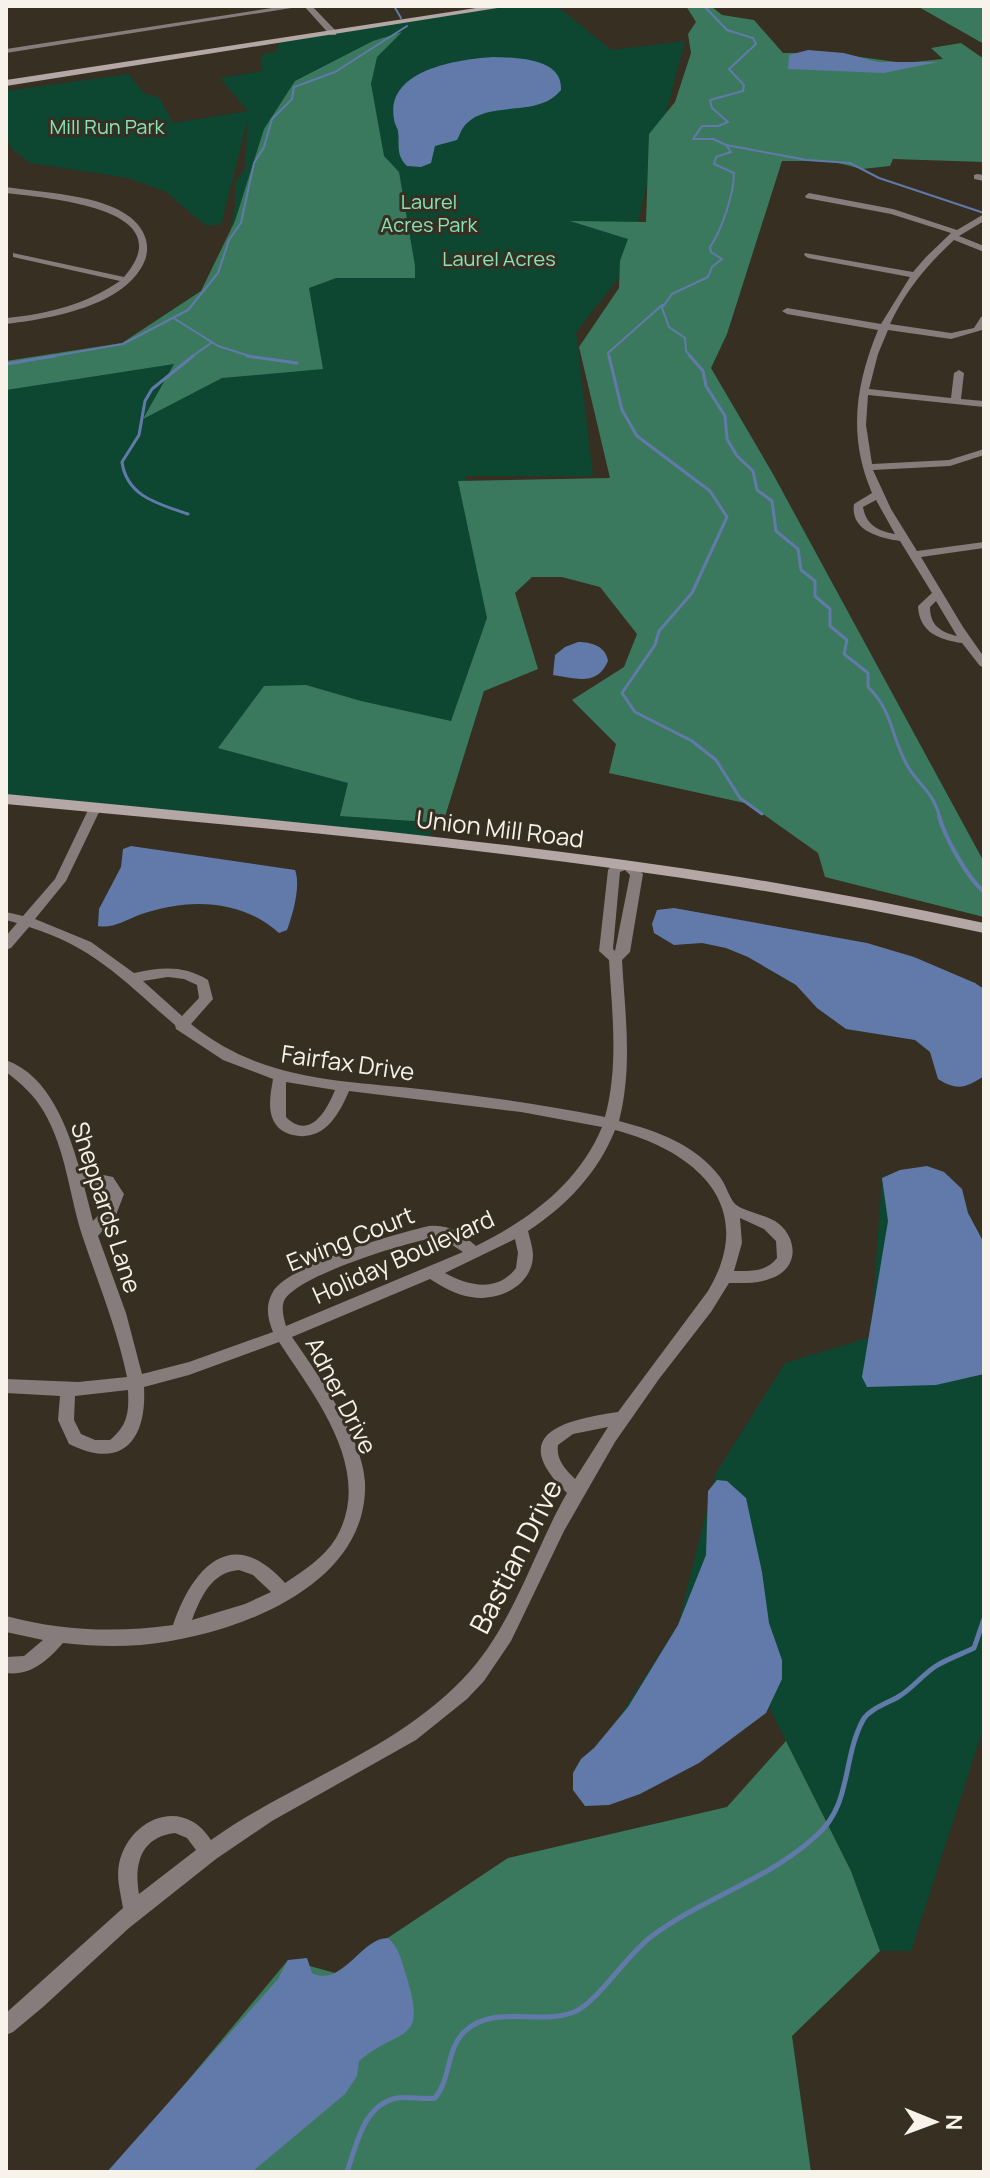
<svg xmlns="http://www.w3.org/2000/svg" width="990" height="2178" font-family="Manrope,sans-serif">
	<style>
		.green { fill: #0d4732 }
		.forest { fill: #3b795f }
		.water { fill: #627aa9 }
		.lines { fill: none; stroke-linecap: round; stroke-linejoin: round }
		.stream-far3 { stroke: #627aa9; stroke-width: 2 }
		.stream-far2 { stroke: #627aa9; stroke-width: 3 }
		.stream-far1 { stroke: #627aa9; stroke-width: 4 }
		.stream { stroke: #627aa9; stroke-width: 5 }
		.street { fill: #857c7b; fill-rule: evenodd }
		.secondary { fill: #b4a7a6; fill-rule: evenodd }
		.labels { text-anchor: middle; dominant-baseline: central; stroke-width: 6; stroke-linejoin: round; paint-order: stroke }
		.far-park-label { font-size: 20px; fill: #86e3ba; stroke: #362f22 }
		.street-label { font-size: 24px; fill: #f7f2ea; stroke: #362f22 }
		.near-street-label { font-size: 28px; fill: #f7f2ea; stroke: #362f22 }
	</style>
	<rect width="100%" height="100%" fill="#362f22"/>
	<path class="green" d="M504,6h53l54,44 74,-9 -60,229 -49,62 17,144h-128l23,149 -59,215 -423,-41v-419l173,-33 46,-93 10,-46v-26l10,-13 3,-51 -27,107h-16l-39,-33 -38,-14 -98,-15 -18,-14 -6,-11v-47l122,-17 17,20 14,3 14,26 75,-12 -28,-33 43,-7 -3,-12 6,-6 10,-1 3,-11z
		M931,1166l53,74v486l-73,225h-31l-29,-80 -82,-164 -129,87 -67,-4 105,-165 38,-152 69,-110 86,-26 11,-161z"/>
	<path class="forest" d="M686,6h25l11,9 32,5 29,33h47l74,10 39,-4 -12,-11 30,-5 23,16v103l-91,-3 -3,7 -28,3 -32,-8h-48l-55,173 -16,34 62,106 211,388v55l-159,-40 -7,-24 -69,-49 -140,-31 7,-29 -44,-44 52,-33 13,-33 -37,-47 -38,-10h-30l-17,16 23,76 -54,22 -41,132 -103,-7 8,-33 -130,-35 46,-62 42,-1 55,16 90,20 36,-103 -29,-137 152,-3 -31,-131 40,-59 1,-27 8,-22 -58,-18 76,1 3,-88 26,-32 16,-49 -3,-19 8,-12z
		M917,6h62l5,4v34z
		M402,32l-25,25 -6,27 13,72 15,16 16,94v12h-79l-27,10 14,81 -101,9 -79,41 31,-55 -168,26v-29l116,-18 79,-52 34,-70 29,-92 31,-48 78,-40z
		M786,1741l65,130 29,80 -88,85 19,136h-699l176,-212 47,13 173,-115 219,-51z"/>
	<path class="water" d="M808,50l36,3 34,9h60l-54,11 -96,-4 1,-14z
		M494,57c23,1 69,1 67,33 -23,29 -71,9 -95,34 -5,5 -6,11 -9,16l-22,6 -4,17 -10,4 -14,-1c-12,-12 -7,-21 -9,-35 -1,-4 -4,-8 -4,-12 -9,-50 66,-60 100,-62z
		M578,642c13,0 28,4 30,19 -11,26 -33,17 -55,14l2,-20 10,-8z
		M131,846l164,24c6,15 -2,44 -8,60l-8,3c-39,-35 -93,-35 -140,-18 -13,5 -27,14 -41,11l1,-17 22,-42 2,-18z
		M674,908l193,35 47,14 61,26 9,6v87c-18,12 -27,15 -46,3l-8,-27 -15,-12 -69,-11 -29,-21 -21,-23 -48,-28 -22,-9 -24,-5 -28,2 -20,-12 -2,-9 5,-14z
		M927,1166l17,6 18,17 6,24 16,30v131l-48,11 -69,2 -5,-10 26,-156 -6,-43 18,-8z
		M717,1480l10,1 19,17 16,74 7,51 13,37v19l-16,34 -67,50 -59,31 -31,11 -24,1 -12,-16v-17l8,-14 13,-11 34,-41 50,-82 28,-70 2,-64z
		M388,1938c12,10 14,26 19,40 20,67 -6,48 -48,83l-2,15 -12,18 -93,78h-145l171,-193 10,-19 19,-2 5,15c31,15 48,-35 76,-35z"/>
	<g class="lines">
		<path class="stream-far3" d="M394,6l7,12
			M704,6l23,24 26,8 3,6 -27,25 15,16 -1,6 -33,9 2,8 16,14 -10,4h-16l-9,13h20l13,6 81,15 43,3 29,15 105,35
			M175,319l43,27 38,12
			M42,358l81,-14 65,-34 30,-37 11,-33 12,-17 13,-60 10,-16 8,-28 20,-20 2,-12 41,-15 72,-46
			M190,358l21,-15
			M609,358l-1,-5 54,-48
			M692,358l-6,-7 -1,-13 -16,-11 -7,-19 10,-14 36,-17 4,-10 10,-8 -11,-7 -1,-5c12,-17 24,-54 24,-74l-20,-9 2,-7 15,-5 -5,-7"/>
		<path class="stream-far2" d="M247,356l50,7
			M609,356l13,54 15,26 73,55 17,26 -35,76 -33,38 -4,14 -33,48 13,19 57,29 24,19 24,38 22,16
			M690,356l13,15 3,15 19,30 2,23 10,17 16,15 4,19 15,11 4,30 22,18 3,21 14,11v15l15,13v17l17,14 -3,14 24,19v14c25,24 23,50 39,78 13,23 25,24 33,53
			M6,364l48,-8
			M188,514c-29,-10 -61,-17 -66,-52l17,-27 6,-34 7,-12 41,-33"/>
		<path class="stream-far1" d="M939,816c6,22 28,61 45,76"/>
		<path class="stream" d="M347,2172c10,-28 16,-67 50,-74 13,-2 25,2 38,0 16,-19 11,-48 29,-66 30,-29 75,-6 110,-20 24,-10 52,-57 78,-76 51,-38 118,-57 165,-101 35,-31 25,-76 46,-115 6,-11 25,-17 35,-23 14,-8 24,-22 38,-31 11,-7 26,-12 38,-18l10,-29"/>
		<path class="street" d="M285,6h19l-298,47v-4z
			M304,6h8l24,25v4h-6z
			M977,174l7,1v6l-10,-2v-4z
			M6,187c37,6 94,7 124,30 14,11 21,27 15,43 -18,46 -96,59 -139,64v-6c41,-4 79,-13 114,-37l-107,-24v-4l111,24c61,-70 -80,-79 -118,-84z
			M809,193l84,16 64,21 27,-16v7l-25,15 25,10v6l-30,-12c-26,24 -49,51 -64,84l61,9 23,-5 7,-11 3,-1 -2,14 -31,9 -63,-9 -10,24 -9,35 82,9 3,-25 5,-3 5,3 -3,26 23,2v6l-116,-12 -2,30 6,39 77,-4 35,-11v6l-34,11 -77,4 18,39 26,42 67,-9v6l-63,9 42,70 21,30v10l-4,-1 -18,-23c-23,-3 -43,-11 -44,-37l14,-13 -32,-52c-22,-3 -50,-11 -46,-37l18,-11c-24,-56 -17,-107 6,-163l-91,-16 -5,-3 5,-3 94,16 29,-47 -102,-19 -4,-3 1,-2 108,19 13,-15 25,-24 -60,-19 -85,-16 -1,-2zM876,500l19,34c-17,-3 -29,-9 -32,-27zM936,601l21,35c-17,-4 -27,-11 -27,-29z
			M95,804l6,4 -35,73 -31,38 56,23 43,31c27,-6 50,-8 74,7l5,19 -22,25c71,58 151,56 238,66 60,7 118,15 176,27 14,-52 7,-104 4,-157l-10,-9 9,-81c4,-6 16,-10 23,-8l12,12 -13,78 -8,8c3,54 11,107 -3,161 38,10 76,23 101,56 6,8 9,20 15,27 6,6 30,11 40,17 23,15 25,47 -3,57 -14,6 -29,5 -43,5l-18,29 -52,67 -44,63 -51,89 -53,110 -27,40 -17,18 -51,41 -144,81 -56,38 -87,69 -86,79 -30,25 -7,3v-22l117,-105c-2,-14 -7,-29 -4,-44 9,-45 64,-69 92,-24 84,-60 191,-91 260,-170 44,-51 63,-119 96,-177 -61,-59 -4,-73 51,-81l90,-121c51,-86 -13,-140 -93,-161 -17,43 -49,76 -87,101 2,8 5,17 5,25 -1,30 -35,46 -62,41 -15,-2 -28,-10 -41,-18l-138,58c25,36 71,101 73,145 4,107 -136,155 -224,163 -26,2 -52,1 -78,-2 -16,18 -32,33 -57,30v-16l18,-1 19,-16 -37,-8v-16c56,15 110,17 167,9 20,-59 60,-101 112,-42 18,-12 39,-25 51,-45 39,-67 -21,-141 -57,-196l-90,33 -45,12c3,52 -21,84 -75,57l-11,-24 2,-24 -54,-3v-14l72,3 49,-5c-10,-49 -29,-94 -45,-142 -13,-41 -16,-85 -38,-123 -9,-16 -23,-29 -38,-40v-12c44,16 62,69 74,110l33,7 11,17 -8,21 -18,21 28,77 16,61 47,-12 84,-30c-6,-15 -8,-28 1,-42 20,-27 120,-56 155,-64 20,-2 32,7 47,20 53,-26 103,-63 126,-119l-81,-15 -172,-21c-11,26 -27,53 -60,43 -8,-3 -14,-8 -17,-17 -4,-12 -1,-26 1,-38l-50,-19 -47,-31 -1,-4c-50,-43 -81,-78 -146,-98l-18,21 -5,2v-14l11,-13 -11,-3v-8l17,4 32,-37 34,-71zM625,870l5,5 -15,76 -2,-2 7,-77zM168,977l16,2 13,6 2,13 -17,18 -39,-35zM286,1082l49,8c-8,20 -25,51 -49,27zM83,1182l20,4 6,9 -4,13 -12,13zM740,1218l24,11 12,12 1,17c-11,14 -26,13 -43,13l8,-28zM440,1237l23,15 -177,74c-2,-7 -5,-17 -2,-25 11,-25 128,-61 156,-64zM515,1239l3,14 -2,15c-19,25 -47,18 -71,5zM128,1390c1,22 0,35 -18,50h-15l-14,-6 -7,-14 1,-24zM608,1427l-33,52c-10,-10 -19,-19 -17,-34l15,-11zM239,1570l14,5 18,17 -26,12 -53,16c9,-24 20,-48 47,-50zM175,1833l12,5 9,12 -57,44c-5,-29 1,-57 36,-61z"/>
		<path class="secondary" d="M489,6h21l-504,80v-6z
			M6,794c245,24 491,45 734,83 82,13 163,29 244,46v10c-81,-17 -162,-33 -244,-46 -243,-39 -489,-60 -734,-83z"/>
	</g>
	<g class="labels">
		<g class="far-park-label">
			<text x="107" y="126">Mill Run Park</text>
			<text x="429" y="201">Laurel<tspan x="429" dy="23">Acres Park</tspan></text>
			<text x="499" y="258">Laurel Acres</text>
		</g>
		<g class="street-label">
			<text transform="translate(500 828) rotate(7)">Union Mill Road</text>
			<text transform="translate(348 1062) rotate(8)">Fairfax Drive</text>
			<text transform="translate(107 1207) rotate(72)">Sheppards Lane</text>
			<text transform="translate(350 1238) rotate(-22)">Ewing Court</text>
			<text transform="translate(403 1256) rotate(-24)">Holiday Boulevard</text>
			<text transform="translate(342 1395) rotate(63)">Adner Drive</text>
		</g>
		<g class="near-street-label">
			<text transform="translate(515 1556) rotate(-63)">Bastian Drive</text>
		</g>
	</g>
	<rect width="990" height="2178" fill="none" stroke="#f7f2ea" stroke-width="16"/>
	<g transform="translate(934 2122) rotate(91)" stroke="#362f22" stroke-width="6" paint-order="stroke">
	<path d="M0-6L14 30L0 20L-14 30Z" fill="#f7f2ea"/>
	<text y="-12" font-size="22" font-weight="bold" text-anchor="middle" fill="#f7f2ea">N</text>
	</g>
</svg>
